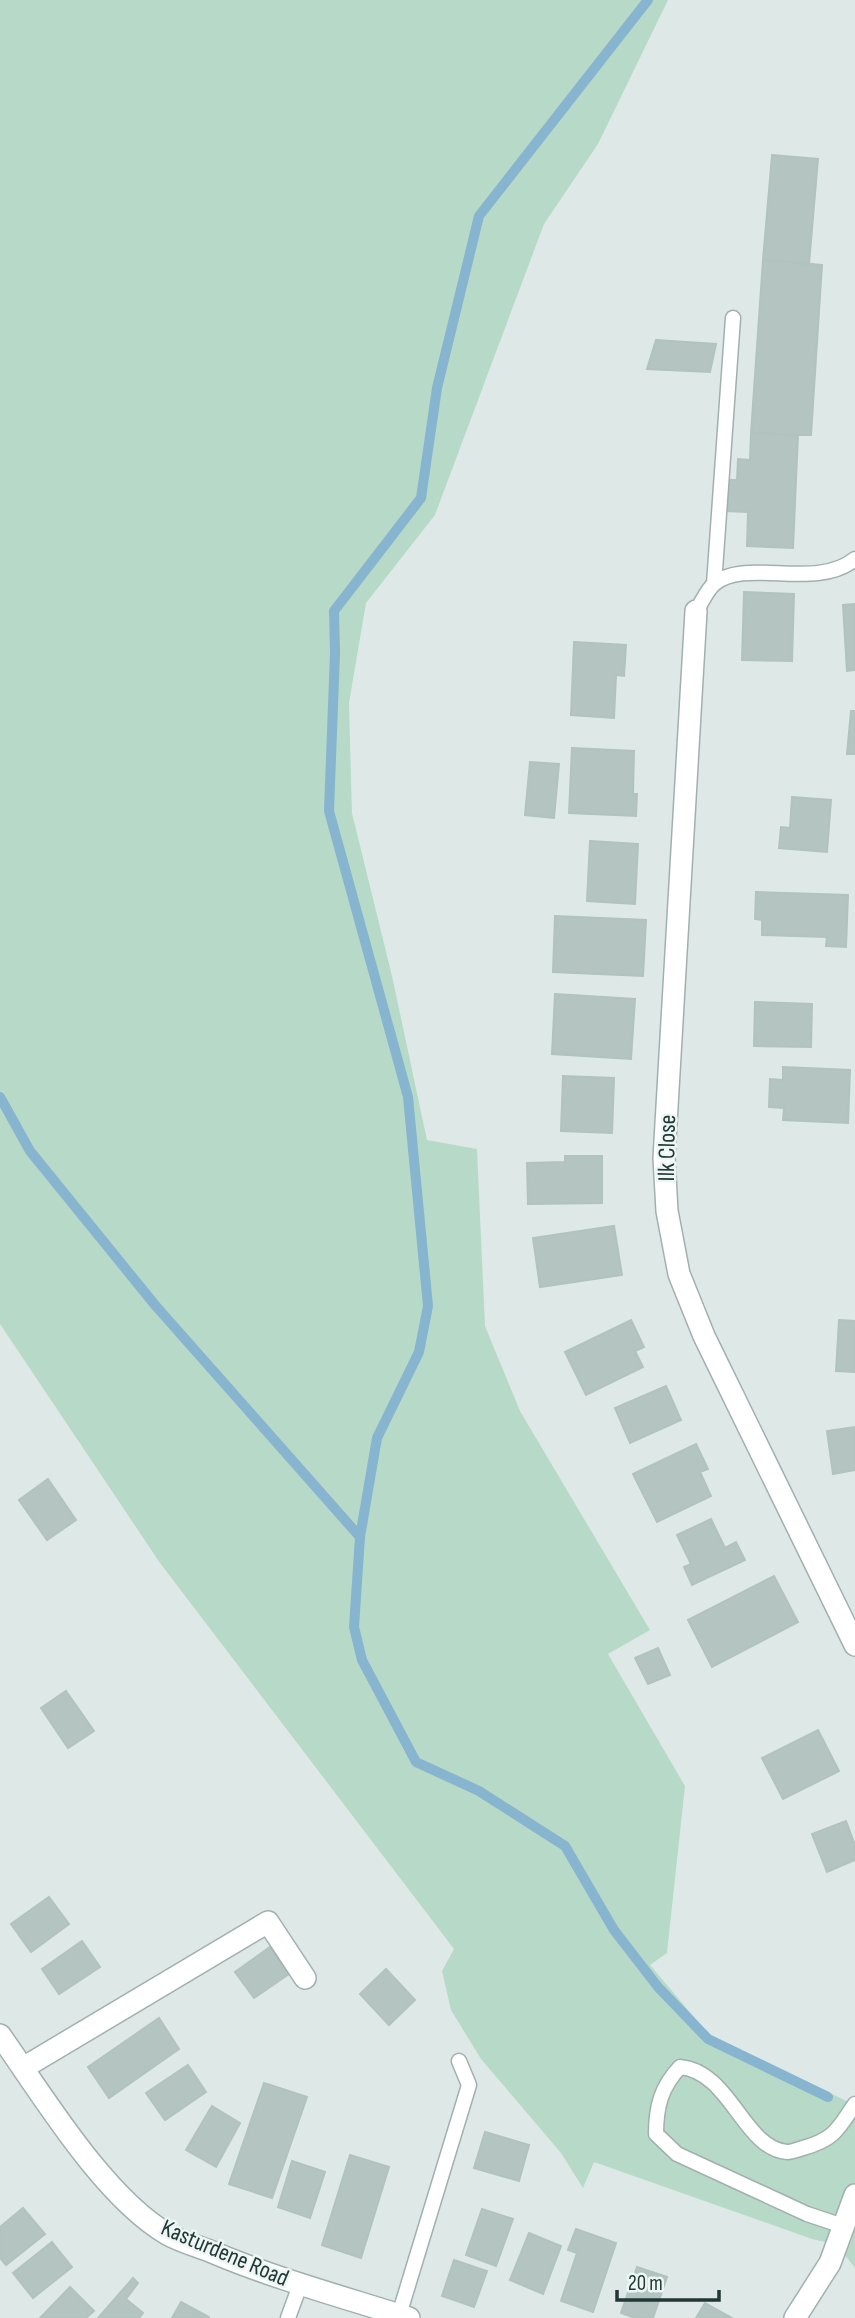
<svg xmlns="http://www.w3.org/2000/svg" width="855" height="2318" font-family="'Sofia Sans Condensed',sans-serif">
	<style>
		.green { fill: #b7dac8 }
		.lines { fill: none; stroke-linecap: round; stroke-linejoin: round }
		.stream { stroke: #87b4ce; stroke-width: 10 }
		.building { fill: #b4c4c0; stroke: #b1c2bf; stroke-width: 2 }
		.lane-casing { stroke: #a1b0af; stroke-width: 17 }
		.street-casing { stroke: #a1b0af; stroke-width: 24 }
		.lane { stroke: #fff; stroke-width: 14 }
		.street { stroke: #fff; stroke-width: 21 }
		.labels { text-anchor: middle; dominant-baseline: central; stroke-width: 5; stroke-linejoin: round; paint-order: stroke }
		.street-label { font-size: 24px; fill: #203837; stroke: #eef6f4 }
	</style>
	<rect width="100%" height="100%" fill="#dee9e7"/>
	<path class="green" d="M0,0h668l-70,144 -54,80 -109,291 -69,88 -17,100 3,110 40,163 35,164 50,9 8,177 35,85 130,219 -42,24 77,132 -18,167 -17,12 61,72 144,68v163l-18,-23 -25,-6 -218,-77 -11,26 -22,-35 -80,-94 -30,-49 -9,-39 12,-22 -294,-386 -160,-239z"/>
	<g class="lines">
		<path class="stream" d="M648,0l-169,216 -42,172 -16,110 -87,113 1,42 -6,158 79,286 20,209 -9,46 -42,86 -17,99 -6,90 8,33 54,102 63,29 86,55 49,84 44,57 50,52 120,58
			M0,1097l30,54 125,154 205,232"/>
	</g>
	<path class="building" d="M772,155l46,4 -9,105 -46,-4z
		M763,260l59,5 -11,170 -60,-2z
		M656,340l60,4 -6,28 -63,-3z
		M751,433l47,2 -5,113 -46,-2 1,-34 -23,-1 2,-31h10l1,-21 12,1z
		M744,592l50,2 -2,67 -50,-1z
		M855,604v66l-8,1 -4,-66z
		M574,642l52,3 -2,31 -8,-1 -2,43 -43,-3z
		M851,711h4v43h-8z
		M572,748l62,3 -1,43h4l-1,22 -67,-3z
		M530,762l29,2 -5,54 -29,-3z
		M792,797l39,3 -4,52 -48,-4 2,-21 9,1z
		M590,841l48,3 -3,60 -48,-3z
		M756,892l92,3 -2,52 -20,-1 1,-9 -65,-2v-15l-7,-1z
		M555,916l91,4 -3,56 -90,-4z
		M555,994l80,5 -4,60 -79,-5z
		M755,1002l57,2 -1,43 -57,-1z
		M783,1067l67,3 -2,53 -65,-3 1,-12 -15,-1 1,-28 13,1z
		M563,1076l51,2 -2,55 -51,-2z
		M565,1156h37v47l-74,1 -1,-41 38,-1z
		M614,1226l8,49 -82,12 -7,-49z
		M631,1320l13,27 -9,4 8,16 -57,28 -21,-43z
		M839,1320l16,1v51l-19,-1z
		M666,1386l15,34 -51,23 -15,-35z
		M855,1427v43l-22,4 -6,-43z
		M696,1444l12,25 -8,3 11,24 -54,26 -24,-48z
		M48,1479l28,41 -29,20 -28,-40z
		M711,1519l14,29 11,-6 9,18 -53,25 -8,-18 7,-3 -14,-29z
		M774,1576l24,46 -86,45 -24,-47z
		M658,1648l12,27 -22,9 -13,-26z
		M66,1691l28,40 -26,17 -27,-40z
		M818,1730l21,41 -56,28 -21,-41z
		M846,1821l9,24v15l-28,12 -15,-38z
		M49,1897l20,27 -38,28 -20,-28z
		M82,1941l18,26 -41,27 -17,-25z
		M270,1947l19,27 -35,24 -19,-26z
		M386,1969l29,31 -26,25 -29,-31z
		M159,2018l20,31 -70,49 -21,-31z
		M188,2065l18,27 -41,28 -19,-27z
		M264,2083l43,14 -35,101 -43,-14z
		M212,2106l28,17 -24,44 -30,-17z
		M485,2132l44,13 -10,36 -45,-13z
		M350,2155l39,12 -28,91 -39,-13z
		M292,2161l33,11 -15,46 -32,-11z
		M23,2208l22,26 -39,31 -6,-7v-31z
		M482,2209l31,10 -17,47 -30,-11z
		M576,2229l40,14 -23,69 -32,-11 16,-48 -9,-3z
		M529,2233l32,13 -18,48 -33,-14z
		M52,2242l20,25 -39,31 -20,-25z
		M454,2260l33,11 -13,36 -32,-11z
		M637,2267l30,10 -14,41h-18l-14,-5z
		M133,2278l5,5 -12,16 17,14 -4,5h-41z
		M70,2287l24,24 -8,7h-46z
		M181,2302l28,15v1h-37z
		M705,2303l27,15h-36z"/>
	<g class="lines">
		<defs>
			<path id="lane" d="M714,584l19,-266
				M696,611c6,-9 11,-21 18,-27 31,-27 102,7 141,-25
				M843,2226l-36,-12 -130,-60 -21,-20c0,-27 5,-47 24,-67 50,4 64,82 107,85 5,0 12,-3 16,-4 32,-9 35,-19 52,-44
				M399,2315l70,-230 -10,-24
				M288,2318l12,-33"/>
			<path id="street" d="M696,611l-32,547 3,53 12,63 25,62 151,309
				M0,2035c43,61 103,161 167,199 14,8 30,12 45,18 64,27 131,45 197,66
				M23,2068l245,-146 37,56
				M795,2318l35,-55 25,-68"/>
		</defs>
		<use href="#lane" class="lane-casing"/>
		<use href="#street" class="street-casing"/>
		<use href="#lane" class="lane"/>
		<use href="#street" class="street"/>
	</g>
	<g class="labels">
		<g class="street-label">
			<text transform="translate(667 1148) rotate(-89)">Ilk Close</text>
			<text transform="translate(225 2253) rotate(23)">Kasturdene Road</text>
		</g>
	</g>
	<path d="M617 2290v10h102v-10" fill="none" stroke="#203837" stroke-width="3.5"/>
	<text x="628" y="2290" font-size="21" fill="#203837" stroke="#eef6f4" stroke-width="5" paint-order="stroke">20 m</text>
</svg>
